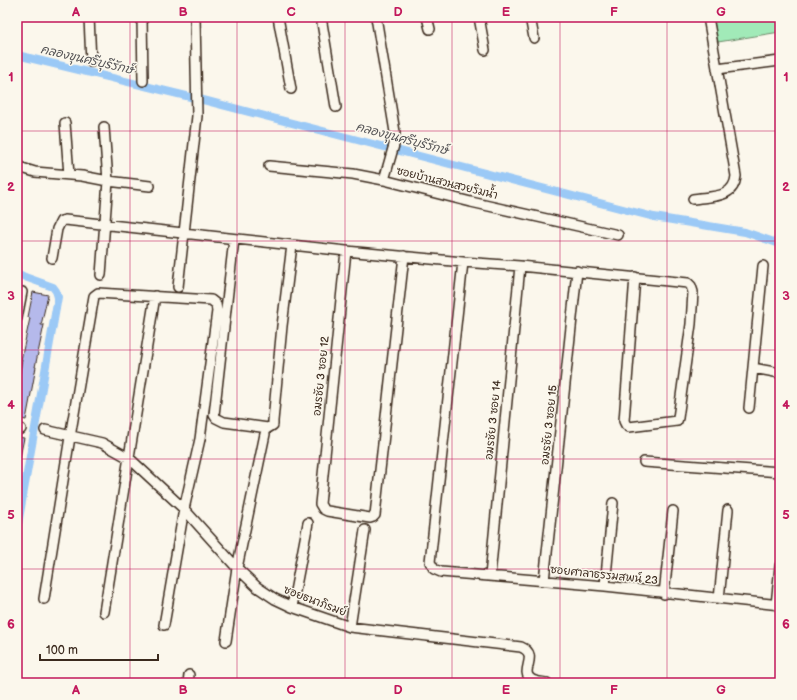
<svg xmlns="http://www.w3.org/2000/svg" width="797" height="700" font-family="'Balsamiq Sans','Playpen Sans Thai',sans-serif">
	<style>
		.green { fill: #a1eab8; stroke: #6e8a6b }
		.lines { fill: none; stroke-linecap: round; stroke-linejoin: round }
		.canal { stroke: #9bc9f6; stroke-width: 8 }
		.building { fill: #b5b9eb; stroke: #3b2a1e }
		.street-casing { stroke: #3b2a1e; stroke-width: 12 }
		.street { stroke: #fbf7ec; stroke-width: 9 }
		.grid { fill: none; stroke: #c2185b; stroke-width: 1; stroke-opacity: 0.55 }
		.labels { text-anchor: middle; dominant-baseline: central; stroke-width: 3; stroke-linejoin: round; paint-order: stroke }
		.street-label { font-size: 11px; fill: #3b2a1e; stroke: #fbf7ec }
		.water-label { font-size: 12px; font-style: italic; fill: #535254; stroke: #fbf7ec }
		.neatline { fill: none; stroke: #c2185b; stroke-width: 1.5 }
		.grid-label { font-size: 13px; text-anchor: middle; font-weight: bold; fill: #c2185b }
	</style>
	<rect width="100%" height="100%" fill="#fbf7ec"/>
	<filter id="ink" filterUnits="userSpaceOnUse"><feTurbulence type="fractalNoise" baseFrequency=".025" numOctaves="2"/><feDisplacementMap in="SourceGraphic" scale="8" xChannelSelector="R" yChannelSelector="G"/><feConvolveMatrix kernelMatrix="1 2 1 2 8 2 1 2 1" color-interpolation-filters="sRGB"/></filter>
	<g filter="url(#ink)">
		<path class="green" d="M713,17h67v15l-62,10z"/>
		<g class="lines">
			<path class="canal" d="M17,55l190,46 447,116 91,15 35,12
				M17,273l8,4 28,10 3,4 2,6 -41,233"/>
		</g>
		<path class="building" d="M33,292l15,3 -7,30h3l-9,42h1l-10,53 -9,-2v-29l5,-29h-1l9,-42 -2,-1z
			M17,437l7,1 -4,19 -3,-1z"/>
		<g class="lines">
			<defs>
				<path id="street" d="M89,17l2,45
					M142,17l1,64
					M278,17l13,72
					M321,17l15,90
					M376,17l19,115 -1,13 -10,35
					M427,17l3,12
					M479,17l6,33
					M530,17l4,21
					M717,69l63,-8
					M65,123l4,52
					M17,162l1,3 4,3 13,4 47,4 26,5 42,5
					M269,166l84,8 31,6 87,22 147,33
					M693,199c18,-3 41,0 43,-23l-28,-159
					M234,239l-20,176 2,3 8,4 44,6 5,-3v-4l9,-95 10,-81
					M346,251l-26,253 3,5 4,2 43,7 3,-1 2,-2 29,-259
					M52,258l5,-29 4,-8 4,-1 281,31 117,11 57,4 168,17 3,3 2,6 -2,32 -13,94 -1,3 -48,6 -3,-2 -2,-4 11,-144
					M463,262l-33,300 4,7 7,3 164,14 175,19
					M101,275l7,-94 -4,-54
					M178,287l19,-171 -2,-99
					M17,318l5,-26
					M753,368l27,5
					M749,408l14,-142
					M17,429h4
					M45,430l57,13 27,15 55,51 53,59 20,19 18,12 17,8 58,20 171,20c19,8 -2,24 10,32 4,3 11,3 16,4
					M644,462l136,10
					M490,576l30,-310
					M544,581l33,-310
					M605,586l8,-83
					M664,594l9,-83
					M44,599l26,-162 24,-141 4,-3 113,7 5,4 1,7 -17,128 -16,70 -20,116
					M719,599l9,-89
					M776,605l4,-39
					M292,607l16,-84
					M104,612l51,-316
					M350,627l15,-97
					M226,641l11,-73 28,-134
					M188,683l1,-8"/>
			</defs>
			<use href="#street" class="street-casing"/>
			<use href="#street" class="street"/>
		</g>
	</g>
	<path class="grid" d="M130,17v666M237,17v666M345,17v666M452,17v666M560,17v666M667,17v666M17,131h763M17,241h763M17,350h763M17,459h763M17,569h763"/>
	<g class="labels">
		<g class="street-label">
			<text transform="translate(447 183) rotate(14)">ซอยบ้านสวนสวยริมน้ำ</text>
			<text transform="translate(321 376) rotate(-84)">อมรชัย 3 ซอย 12</text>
			<text transform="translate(493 420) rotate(-84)">อมรชัย 3 ซอย 14</text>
			<text transform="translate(549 425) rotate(-84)">อมรชัย 3 ซอย 15</text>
			<text transform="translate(604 575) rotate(6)">ซอยศาลาธรรมสพน์ 23</text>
			<text transform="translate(315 601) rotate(21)">ซอยธนาภิรมย์</text>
		</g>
		<g class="water-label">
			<text transform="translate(87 60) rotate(13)">คลองขุนศรีบุรีรักษ์</text>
			<text transform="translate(402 139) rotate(15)">คลองขุนศรีบุรีรักษ์</text>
		</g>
	</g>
	<rect width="797" height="700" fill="none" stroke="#fbf7ec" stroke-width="44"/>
	<path d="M40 654v6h118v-6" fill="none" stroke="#3b2a1e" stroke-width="2"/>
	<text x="46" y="654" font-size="12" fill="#3b2a1e" stroke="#fbf7ec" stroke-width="3" paint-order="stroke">100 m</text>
	<rect x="22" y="22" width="753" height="656" class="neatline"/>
	<g class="grid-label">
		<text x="76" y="16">A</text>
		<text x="183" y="16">B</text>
		<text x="291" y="16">C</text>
		<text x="398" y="16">D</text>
		<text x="506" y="16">E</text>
		<text x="614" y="16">F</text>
		<text x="721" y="16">G</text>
		<text x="11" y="81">1</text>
		<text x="786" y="81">1</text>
		<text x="11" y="191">2</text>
		<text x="786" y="191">2</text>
		<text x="11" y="300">3</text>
		<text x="786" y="300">3</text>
		<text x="11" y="409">4</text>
		<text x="786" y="409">4</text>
		<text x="11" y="519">5</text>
		<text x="786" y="519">5</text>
		<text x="11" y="628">6</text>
		<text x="786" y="628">6</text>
		<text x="76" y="694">A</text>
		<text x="183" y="694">B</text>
		<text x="291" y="694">C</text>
		<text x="398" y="694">D</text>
		<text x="506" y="694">E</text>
		<text x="614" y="694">F</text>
		<text x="721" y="694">G</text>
	</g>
</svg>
